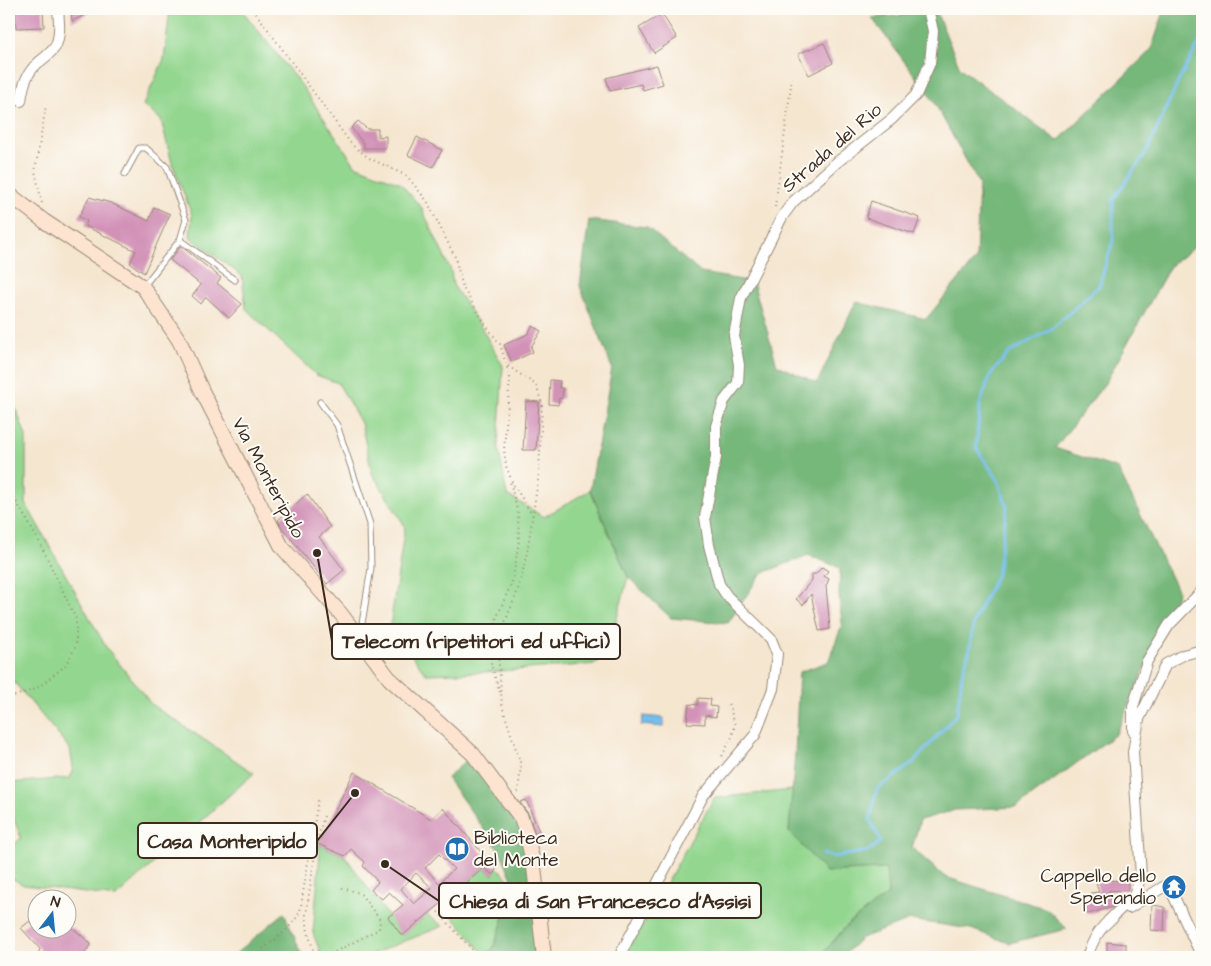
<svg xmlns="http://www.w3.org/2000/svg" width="1211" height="966" font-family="'Architects Daughter',sans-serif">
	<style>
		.green { fill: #93d68f; stroke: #678056 }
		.forest { fill: #76b77a; stroke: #58704c }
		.water { fill: #73beed; stroke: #577486 }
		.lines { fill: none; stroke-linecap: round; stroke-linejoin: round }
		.stream { stroke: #73beed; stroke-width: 3 }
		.building { fill: #d292b7; fill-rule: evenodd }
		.lane-casing { stroke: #988877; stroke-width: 7 }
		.street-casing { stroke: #988877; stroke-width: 12 }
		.secondary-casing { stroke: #988877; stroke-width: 16 }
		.path { stroke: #988877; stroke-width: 2; stroke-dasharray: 1 4; stroke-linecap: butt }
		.lane { stroke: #fff; stroke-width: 5 }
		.street { stroke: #fff; stroke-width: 10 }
		.secondary { stroke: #fde4d0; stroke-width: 14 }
		.labels { text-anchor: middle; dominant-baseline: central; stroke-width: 4; stroke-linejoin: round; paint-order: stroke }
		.street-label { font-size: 19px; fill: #3b2a1e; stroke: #fdfcf7 }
		.poi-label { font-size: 19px; fill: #3b2a1e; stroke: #fdfcf7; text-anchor: start }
		.leader { fill: none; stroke: #3b2a1e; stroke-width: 2 }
		.callout-dot { fill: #3b2a1e; stroke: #fdfcf7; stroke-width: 2 }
		.callout { fill: #fdfcf7; stroke: #3b2a1e; stroke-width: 2 }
		.callout-label { font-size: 20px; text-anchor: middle; font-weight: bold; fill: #3b2a1e }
	</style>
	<rect width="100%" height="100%" fill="#fdfcf7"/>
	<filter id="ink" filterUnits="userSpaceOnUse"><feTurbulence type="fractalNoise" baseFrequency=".02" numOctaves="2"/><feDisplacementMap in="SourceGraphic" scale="10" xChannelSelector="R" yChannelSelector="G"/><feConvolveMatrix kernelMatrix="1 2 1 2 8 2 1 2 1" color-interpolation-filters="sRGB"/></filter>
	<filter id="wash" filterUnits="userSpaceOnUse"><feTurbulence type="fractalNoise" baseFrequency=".0096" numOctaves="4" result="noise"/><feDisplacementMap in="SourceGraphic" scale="20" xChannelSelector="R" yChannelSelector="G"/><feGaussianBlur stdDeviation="1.12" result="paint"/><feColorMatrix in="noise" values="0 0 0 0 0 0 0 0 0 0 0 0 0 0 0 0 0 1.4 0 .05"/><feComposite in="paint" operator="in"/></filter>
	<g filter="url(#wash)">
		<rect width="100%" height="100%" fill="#f5e6d0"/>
		<path class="green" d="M170,9h71l61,77 53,79 45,18 21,24 30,64 2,14 28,42 22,39 -5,80 9,49 37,22 46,-27 38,87 -19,71 -13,16 -109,8 -61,2 -36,-47 15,-101 -33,-53 -11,-50 -23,-40 -22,-8 -70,-66 -4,-33 -52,-39 2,-22 -20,-52 -11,-43 -18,-15 21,-46z
			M11,396l15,40v68l80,143 46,58 102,68 -138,124 -92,-12 -15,-8v-28l12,-11 -12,-32v-23l61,-5 3,-11 -3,-18 -61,-73v-277z
			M793,790l-4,42 98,37 1,26 -40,29 -28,33h-200l25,-35 69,-124z
			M318,844l27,12 57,79 25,-20 16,11 -78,31h-43l-9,-24 7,-80z
			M497,867l18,19 -22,63 -9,5 -43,-51 43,-35 9,7z"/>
		<path class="forest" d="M910,9h25l25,59 98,73 93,-91 14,-41h37v232l-32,25 -64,116 -51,66 63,21 60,123 -62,142 -99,73 -62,3 -35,10 -8,28 33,29 102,32 20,20 -58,14 -38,-14 -61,-9 -49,18 -19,19h-22l28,-33 40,-30 -2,-25 -60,3 -37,-40 6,-78 4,-82 29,-10 14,-37 -3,-30 1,-27 -32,-13 -47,19 -33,49 -57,-5 -43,-41 -38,-87 22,-122 -32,-82 9,-66 58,7 54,46 52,9 24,83 40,18 39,-81 70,17 50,-60 3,-75 -46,-84 -61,-82 35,-3z
			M471,756l53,77 17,124h-54l-3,-3 9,-5 22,-63 -14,-33 -54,-75z
			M284,913l19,44h-67l-2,-2z"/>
		<path class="water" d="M643,716l21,2 -1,9 -22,-2z"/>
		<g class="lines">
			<path class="stream" d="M823,854l10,3 36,-6 12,-10 -11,-21 7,-31 36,-26 44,-49 5,-40 7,-22 5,-31 23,-47 10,-67 -10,-29 -21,-30 4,-43 10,-30 19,-22 45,-26 45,-41 14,-45v-41l34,-49 32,-71 23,-42"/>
		</g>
		<g id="blocks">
			<path class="building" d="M15,9h28l1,18 -28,1z
				M71,9h27l-26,12z
				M662,14l15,24 -23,15 -15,-25z
				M824,43l9,20 -24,12 -11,-21z
				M657,65l6,19 -20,6 -2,-6 -31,7 -4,-13z
				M358,121l9,8h11v8l8,-1v12h-22v-4l-13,-16z
				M417,137l25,13 -9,17 -25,-12z
				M89,197l22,6 38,18 5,-14 16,7 -26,59 -14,-10 6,-12 -51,-25 2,-5 -8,-4z
				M871,201l49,17 -6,16 -48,-16z
				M181,246l40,32 -4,5 25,21 -13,14 -23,-21 -5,7 -9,-8 9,-11 -31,-25z
				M532,326l9,5 -10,16 2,5 -21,10 -8,-17 24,-11z
				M550,380l10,1 -1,7h4l-1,11 -3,-1 -1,7 -9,-1z
				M526,401l13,1 -3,48h-13z
				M307,494l23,33 -11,10 25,33 -17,14 -46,-58 -3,-6z
				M822,567l6,4 -4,5 5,3 -3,7 4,43 -11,2 -8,-37 -8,11 -7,-6 16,-19v-6h4z
				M698,698l13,1 -1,7 7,1 -1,10 -11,-2v9l-18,-1 2,-19 9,1z
				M354,772l77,47 12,-11 47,54 7,5 -4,8 -9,-7 -82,68 -14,-19 15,-12 -14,-13 -7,7 -11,-9 7,-8 -15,-16 2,-4 -14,-13 -6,7 -27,-12zM439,854l15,15 -15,14 -14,-15zM416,873l16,15 -18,16 -13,-15z
				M526,800l16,38 -5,2 -8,-25 -9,-13z
				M1128,880v10l-19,1 4,16 -26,7 -4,-11 10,-3 -3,-7 9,-1 -4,-11z
				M1152,905l13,2 -1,24 -13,-1z
				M30,921l6,7h37l18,16 -9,13h-12l-6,-2 -1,2h-26l3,-8 -19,-21z
				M1107,942l19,2v13h-19z"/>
		</g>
	</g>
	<g filter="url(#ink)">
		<use href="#blocks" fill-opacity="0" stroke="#988877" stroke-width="1"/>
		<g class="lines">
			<defs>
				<path id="lane" d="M125,174l14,-26h7l21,19 19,53 -6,20 -37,47
					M180,240l55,40
					M320,402l17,23 33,99 1,44 -11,68"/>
				<path id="street" d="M21,101c2,-15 5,-28 17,-38 6,-5 12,-9 17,-16 6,-11 4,-26 3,-38
					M1133,731v-24l14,-46 22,-36 33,-34
					M1129,908l39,-24 34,73
					M1108,921l26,-25 7,-20 -8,-124 6,-33 27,-55 17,-9 19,-5
					M619,957l84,-161 52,-61 18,-46 4,-35 -6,-15 -44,-43 -8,-12 -10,-39 -4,-28 11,-60v-31l8,-25 14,-18 1,-18 -5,-29 7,-38 41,-81 11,-15 43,-39 56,-44 24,-24 14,-32 3,-32 -5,-22
					M1087,957c5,-15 12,-30 26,-39"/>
				<path id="secondary" d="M9,194l35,27 99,66 36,53 23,51 80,156 59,67 48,64 84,76 48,64 5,14 8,35 10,90"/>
			</defs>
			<use href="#lane" class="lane-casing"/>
			<use href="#street" class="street-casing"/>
			<use href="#secondary" class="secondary-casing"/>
			<path class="path" d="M253,9l99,136 17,13 38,18 20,25 28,56 8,31 24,39 13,17 10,34 -6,71 2,17 7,18 20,32
				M42,203l-7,-32 11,-66
				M775,207l17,-129
				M508,366l28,19 6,19 -3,70 -13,85 -8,31 -17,42 -3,18 4,56 19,59 -3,28
				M9,489l31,54 36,76v27l-11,20 -29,23 -24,8 -3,-1
				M500,692l-9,-27 1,-29 5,-19 16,-38 6,-39 -1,-26 -8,-33
				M722,756l10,-19 3,-13 -7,-21
				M324,816l-7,25 -11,74 2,17 5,17 7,5 9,1 50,-26 1,-9 -20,-27 -21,-6
				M438,912l41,45
				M250,957c19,-12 38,-25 50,-45l18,-112"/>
			<use href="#lane" class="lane"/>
			<use href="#street" class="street"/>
			<use href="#secondary" class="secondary"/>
		</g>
	</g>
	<defs>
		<symbol id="library-disc" viewBox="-11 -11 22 22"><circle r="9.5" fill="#1f6fb2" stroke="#fdfcf7"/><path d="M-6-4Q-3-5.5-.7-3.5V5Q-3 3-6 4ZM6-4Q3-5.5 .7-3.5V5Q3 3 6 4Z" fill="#fff"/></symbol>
		<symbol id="temple-disc" viewBox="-11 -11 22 22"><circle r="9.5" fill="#1f6fb2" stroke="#fdfcf7"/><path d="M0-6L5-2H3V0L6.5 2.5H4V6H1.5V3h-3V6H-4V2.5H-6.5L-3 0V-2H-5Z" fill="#fff"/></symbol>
	</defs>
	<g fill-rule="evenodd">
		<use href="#library-disc" x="443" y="835" width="28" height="28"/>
		<use href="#temple-disc" x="1160" y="873" width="28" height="28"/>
	</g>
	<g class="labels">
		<g class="street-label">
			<text transform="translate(832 148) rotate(-41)">Strada del Rio</text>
			<text transform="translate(268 478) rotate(62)">Via Monteripido</text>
		</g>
		<g class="poi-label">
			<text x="474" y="838">Biblioteca<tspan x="474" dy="22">del Monte</tspan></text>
			<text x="1156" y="876" text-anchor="end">Cappello dello<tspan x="1156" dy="22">Sperandio</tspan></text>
		</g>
	</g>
	<path class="leader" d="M317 553L332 641M355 793L317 841M385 864L439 901"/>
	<g class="callout-dot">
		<circle cx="317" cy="553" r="5"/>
		<circle cx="355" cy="793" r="5"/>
		<circle cx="385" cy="864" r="5"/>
	</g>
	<g class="callout">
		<rect x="332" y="624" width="288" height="35" rx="5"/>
		<rect x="138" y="823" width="179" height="35" rx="5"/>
		<rect x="439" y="883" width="322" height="35" rx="5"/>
	</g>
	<g class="callout-label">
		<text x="476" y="648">Telecom (ripetitori ed uffici)</text>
		<text x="227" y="848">Casa Monteripido</text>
		<text x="600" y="908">Chiesa di San Francesco d'Assisi</text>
	</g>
	<rect width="1211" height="966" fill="none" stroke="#fdfcf7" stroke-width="30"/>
	<g transform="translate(52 914) rotate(16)"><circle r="24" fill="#fdfcf7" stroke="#afa8a0"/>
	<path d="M0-4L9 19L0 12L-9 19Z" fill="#1f6fb2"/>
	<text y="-8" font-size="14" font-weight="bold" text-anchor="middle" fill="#3b2a1e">N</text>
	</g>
</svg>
